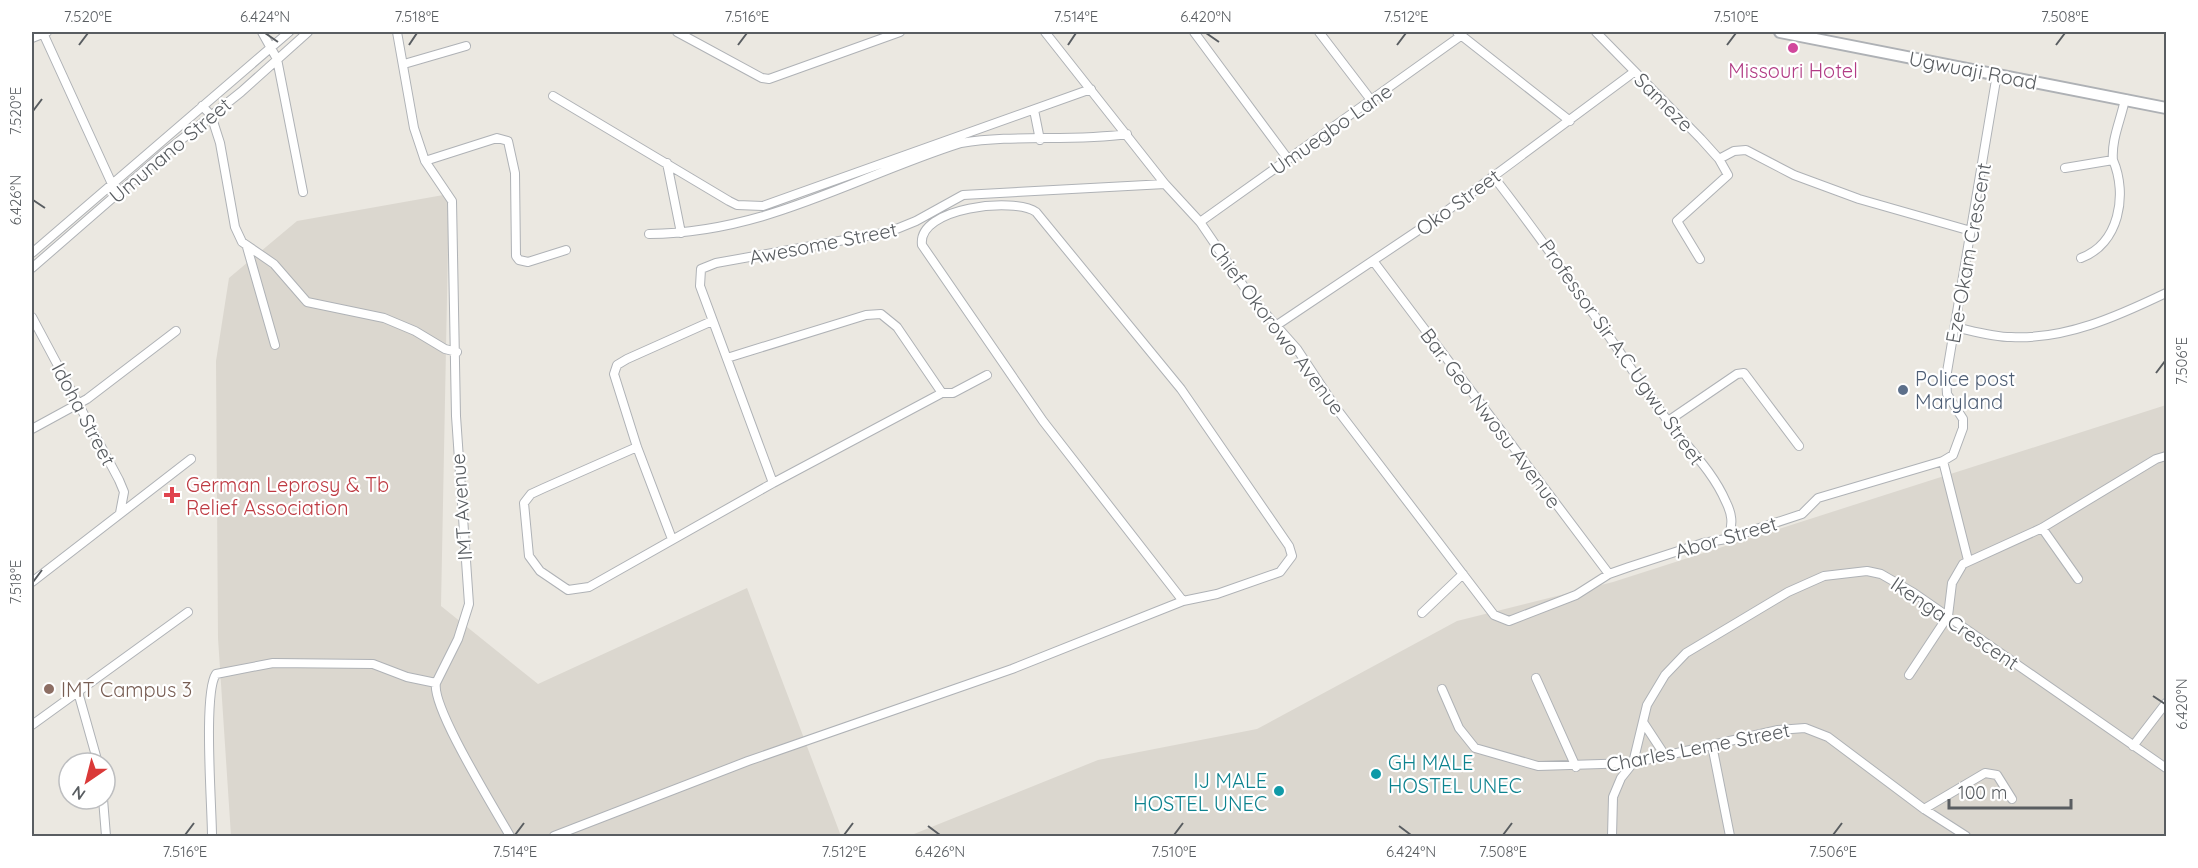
<svg xmlns="http://www.w3.org/2000/svg" width="2198" height="868" font-family="Quicksand,sans-serif">
	<style>
		.education { fill: #dbd7cf }
		.lines { fill: none; stroke-linecap: round; stroke-linejoin: round }
		.minor-casing { stroke: #afb2b6; stroke-width: 10 }
		.secondary-casing { stroke: #aeb1b5; stroke-width: 14 }
		.minor { stroke: #fff; stroke-width: 8 }
		.secondary { stroke: #fff; stroke-width: 10 }
		.ticks { fill: none; stroke: #595d61; stroke-width: 2 }
		.hotel-dot { fill: #d1479c; stroke: #fff; stroke-width: 2 }
		.service-dot { fill: #5c6f8a; stroke: #fff; stroke-width: 2 }
		.health-dot { fill: #e0444e; stroke: #fff; stroke-width: 2 }
		.education-dot { fill: #8d6e63; stroke: #fff; stroke-width: 2 }
		.culture-dot { fill: #0f9aa8; stroke: #fff; stroke-width: 2 }
		.labels { text-anchor: middle; dominant-baseline: central; stroke-width: 4.5; stroke-linejoin: round; paint-order: stroke }
		.hotel-label { font-size: 20px; fill: #b23c85; stroke: #fff }
		.street-label { font-size: 20px; fill: #595d61; stroke: #fff }
		.service-label { font-size: 20px; fill: #4e5e75; stroke: #fff; text-anchor: start }
		.health-label { font-size: 20px; fill: #be3a42; stroke: #fff; text-anchor: start }
		.education-label { font-size: 20px; fill: #785e54; stroke: #fff; text-anchor: start }
		.culture-label { font-size: 20px; fill: #0d838f; stroke: #fff; text-anchor: start }
		.neatline { fill: none; stroke: #595d61; stroke-width: 2 }
		.ticks-label { font-size: 15px; text-anchor: middle; fill: #595d61 }
	</style>
	<rect width="100%" height="100%" fill="#ebe8e1"/>
	<path class="education" d="M449,194l-8,412 97,78 209,-96 94,248h-610l-13,-198 -2,-277 13,-83 68,-57z
		M2166,405v431h-1257l189,-76 159,-31 200,-108 156,-39z"/>
	<g class="lines">
		<defs>
			<path id="minor" d="M262,32l15,27 26,133
				M397,32l17,96 11,33 72,-23 11,3 7,32 1,83 3,4 9,2 38,-12
				M677,32l85,46 7,1 131,-47
				M1045,32l120,152 35,38 51,75 46,52 39,59 158,207 15,6 67,-26 33,-21 20,-7 74,-24 23,-4 76,-25 16,-16 125,-37 10,-6 10,-27v-9l-16,-25 -1,-16 51,-304
				M1194,32l94,127
				M1319,32l52,68
				M1457,32l113,89
				M1596,32l105,107 18,20 9,16 -51,46 23,38
				M43,33l69,151 6,9
				M32,38l15,-6
				M404,64l62,-18
				M553,96l176,105 8,4 26,1 328,-117
				M202,106l9,9 9,28 15,84 7,15 32,22 33,38 77,16 31,13 30,18 12,3
				M1034,110l6,30
				M1719,159l15,-8 12,-1 48,25 65,24 112,32
				M425,161l27,40 4,215 13,188 -11,35 -22,44c-5,24 59,126 74,153
				M2113,161c-2,-22 8,-41 12,-62
				M667,163l14,70
				M2065,168l48,-8c15,35 6,84 -32,98
				M1493,176c60,77 114,158 169,237 21,30 50,56 64,89 6,12 7,21 3,34
				M1200,222l262,-187
				M649,234c117,-1 205,-57 312,-91 55,-9 111,-1 166,-9
				M247,247l28,98
				M32,253l257,-221
				M1374,262l235,312
				M32,268l130,-113 79,-63 67,-60
				M32,317l87,163 5,12 -4,21
				M1277,325l167,-112 190,-141
				M1955,327c18,4 38,10 56,10 54,3 107,-21 155,-44
				M727,358l139,-43 15,-1 16,13 45,66
				M1668,421l69,-47 7,-1 55,73
				M32,429l55,-30 89,-68
				M637,447l-93,41 -13,6 -7,9 5,53 11,15 28,19 21,-3 184,-104 169,-90h11l34,-18
				M1943,461l25,99
				M773,483l-73,-197 1,-17 15,-6 173,-31 27,-11 47,-26 202,-11
				M2042,528l36,51
				M672,539l-35,-92 -23,-73 3,-9 10,-6 85,-38
				M32,582l159,-123
				M1422,613l41,-39
				M1909,675l39,-59 4,-33 11,-19 79,-36 114,-69 10,-3
				M1536,678l40,89
				M1442,689l17,39 16,20 63,18 95,-3 145,-33 27,-2 23,9 96,72 42,27
				M78,692l20,71
				M1643,722l21,32
				M32,725l156,-113
				M1712,745l18,91
				M2133,746l33,-43
				M103,799l3,37
				M1924,809l61,-36 12,2 15,24
				M212,836c0,-29 -9,-143 4,-162l57,-11 100,1 34,13 29,6
				M554,836l194,-75 264,-92 171,-68 34,-7 63,-22 12,-16 -3,-10 -108,-157 -145,-177c-21,-15 -119,-5 -114,33l121,176 140,180
				M1612,836l1,-39 8,-19 12,-15 14,-58 18,-30 21,-22 102,-61 36,-16 43,-5 14,3 33,19 252,175"/>
			<path id="secondary" d="M1780,32l386,76"/>
		</defs>
		<use href="#minor" class="minor-casing"/>
		<use href="#secondary" class="secondary-casing"/>
		<use href="#minor" class="minor"/>
		<use href="#secondary" class="secondary"/>
	</g>
	<path class="ticks" d="M265,33l13,9M1206,33l13,9M79,45l9,-12M409,45l8,-12M738,45l9,-12M1068,45l8,-12M1397,45l9,-12M1727,45l9,-12M2056,45l9,-12M33,111l9,-12M33,200l12,8M2156,373l9,-12M33,582l9,-12M2153,696l12,8M928,826l12,9M1399,826l12,9M185,835l9,-12M515,835l9,-12M844,835l9,-12M1174,835l9,-12M1503,835l9,-12M1833,835l9,-12"/>
	<circle class="hotel-dot" cx="1793" cy="48" r="6"/>
	<circle class="service-dot" cx="1903" cy="390" r="6"/>
	<path class="health-dot" d="M169 486h6v6h6v6h-6v6h-6v-6h-6v-6h6z"/>
	<circle class="education-dot" cx="49" cy="689" r="6"/>
	<g class="culture-dot">
		<circle cx="1376" cy="774" r="6"/>
		<circle cx="1279" cy="791" r="6"/>
	</g>
	<g class="labels">
		<g class="hotel-label">
			<text x="1793" y="70">Missouri Hotel</text>
		</g>
		<g class="street-label">
			<text transform="translate(1973 70) rotate(11)">Ugwuaji Road</text>
			<text transform="translate(1664 102) rotate(45)">Sameze</text>
			<text transform="translate(1331 129) rotate(-35)">Umuegbo Lane</text>
			<text transform="translate(170 150) rotate(-40)">Umunano Street</text>
			<text transform="translate(1458 202) rotate(-36)">Oko Street</text>
			<text transform="translate(823 243) rotate(-11)">Awesome Street</text>
			<text transform="translate(1968 253) rotate(-80)">Eze-Okam Crescent</text>
			<text transform="translate(1277 328) rotate(53)">Chief Okorowo Avenue</text>
			<text transform="translate(1622 352) rotate(55)">Professor Sir A.C Ugwu Street</text>
			<text transform="translate(84 414) rotate(62)">Idoha Street</text>
			<text transform="translate(1491 418) rotate(53)">Bar. Geo Nwosu Avenue</text>
			<text transform="translate(461 507) rotate(-94)">IMT Avenue</text>
			<text transform="translate(1726 537) rotate(-16)">Abor Street</text>
			<text transform="translate(1955 623) rotate(34)">Ikenga Crescent</text>
			<text transform="translate(1698 747) rotate(-11)">Charles Leme Street</text>
		</g>
		<g class="service-label">
			<text x="1915" y="378">Police post<tspan x="1915" dy="23">Maryland</tspan></text>
		</g>
		<g class="health-label">
			<text x="186" y="484">German Leprosy &amp; Tb<tspan x="186" dy="23">Relief Association</tspan></text>
		</g>
		<g class="education-label">
			<text x="61" y="689">IMT Campus 3</text>
		</g>
		<g class="culture-label">
			<text x="1388" y="762">GH MALE<tspan x="1388" dy="23">HOSTEL UNEC</tspan></text>
			<text x="1267" y="780" text-anchor="end">IJ MALE<tspan x="1267" dy="23">HOSTEL UNEC</tspan></text>
		</g>
	</g>
	<rect width="2198" height="868" fill="none" stroke="#ffffff" stroke-width="66"/>
	<g transform="translate(87 781) rotate(215)"><circle r="28" fill="#ffffff" stroke="#bdbec0" stroke-width="1.5"/>
	<path d="M0-4.5L10 22L0 15L-10 22Z" fill="#da3938"/>
	<text y="-9" font-size="16" font-weight="bold" text-anchor="middle" fill="#595d61">N</text>
	</g>
	<path d="M1949 799v9h122v-9" fill="none" stroke="#595d61" stroke-width="3"/>
	<text x="1958" y="799" font-size="18" fill="#595d61" stroke="#ffffff" stroke-width="4.5" paint-order="stroke">100 m</text>
	<rect x="33" y="33" width="2132" height="802" class="neatline"/>
	<g class="ticks-label">
		<text x="88" y="22">7.520°E</text>
		<text x="265" y="22">6.424°N</text>
		<text x="417" y="22">7.518°E</text>
		<text x="747" y="22">7.516°E</text>
		<text x="1076" y="22">7.514°E</text>
		<text x="1206" y="22">6.420°N</text>
		<text x="1406" y="22">7.512°E</text>
		<text x="1736" y="22">7.510°E</text>
		<text x="2065" y="22">7.508°E</text>
		<text transform="translate(16 111) rotate(-90)" y="5">7.520°E</text>
		<text transform="translate(16 200) rotate(-90)" y="5">6.426°N</text>
		<text transform="translate(2182 361) rotate(-90)" y="5">7.506°E</text>
		<text transform="translate(16 582) rotate(-90)" y="5">7.518°E</text>
		<text transform="translate(2182 704) rotate(-90)" y="5">6.420°N</text>
		<text x="185" y="857">7.516°E</text>
		<text x="515" y="857">7.514°E</text>
		<text x="844" y="857">7.512°E</text>
		<text x="940" y="857">6.426°N</text>
		<text x="1174" y="857">7.510°E</text>
		<text x="1411" y="857">6.424°N</text>
		<text x="1503" y="857">7.508°E</text>
		<text x="1833" y="857">7.506°E</text>
	</g>
</svg>
